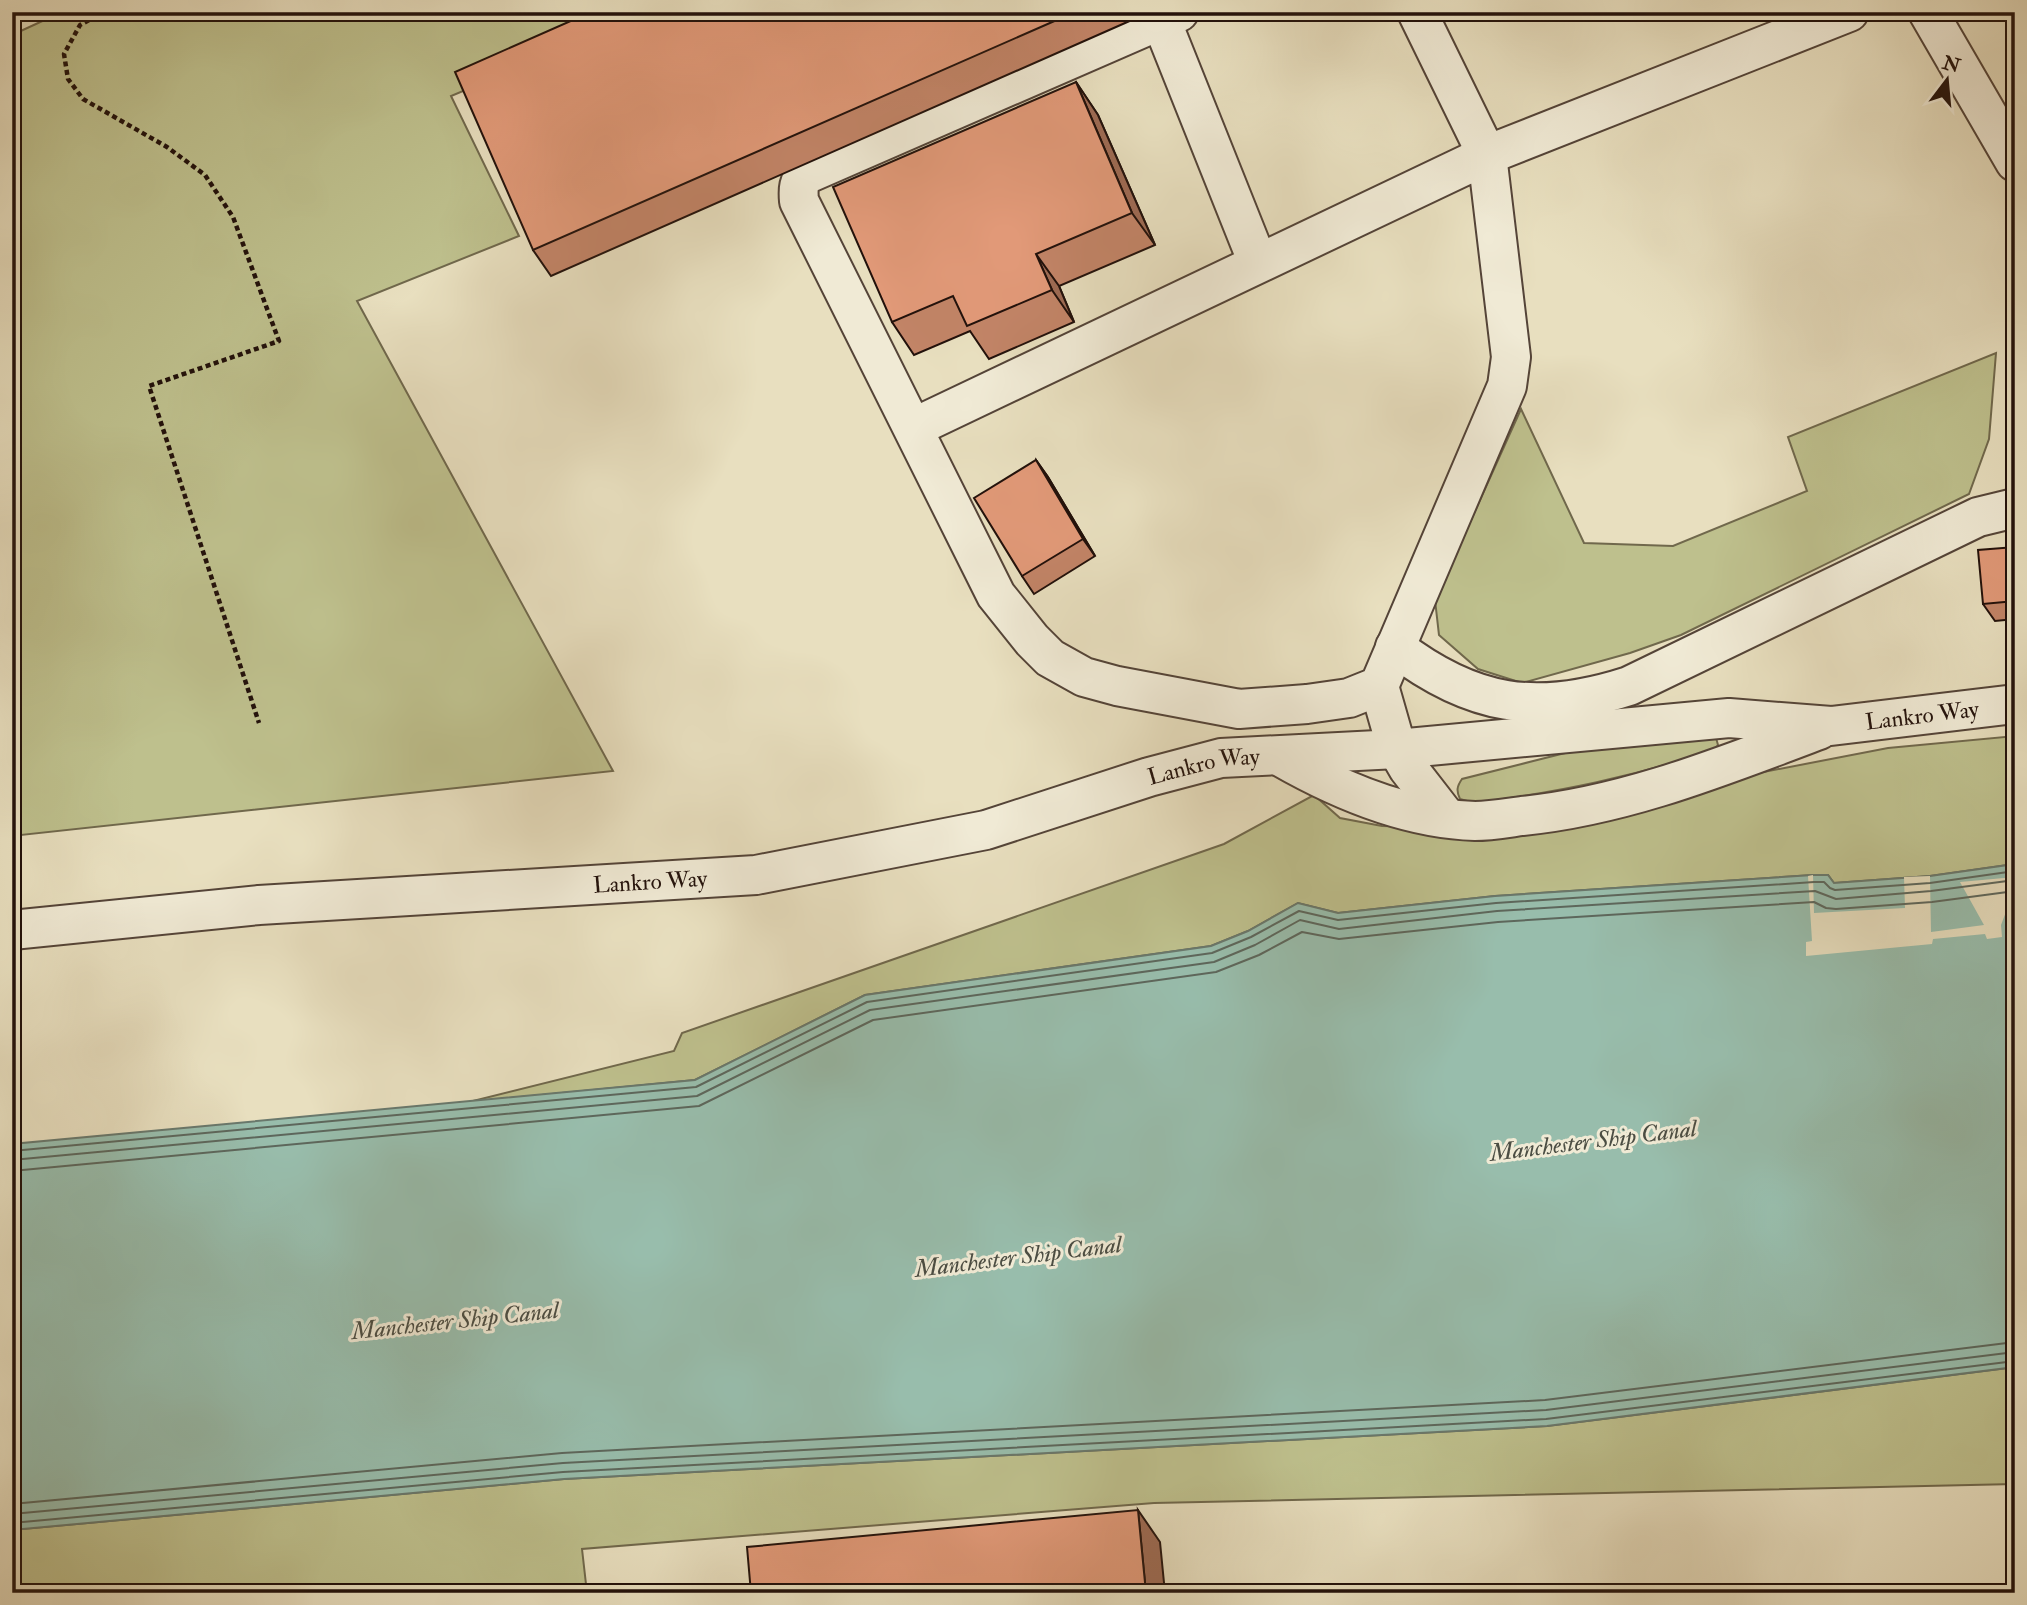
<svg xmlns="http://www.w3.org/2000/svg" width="2027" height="1605" font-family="'IM FELL Double Pica',serif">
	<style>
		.green { fill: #bec08d; stroke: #70684c; stroke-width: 2 }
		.water { fill: #98bdac; stroke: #69786c; stroke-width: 2 }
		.pier { fill: #e8dfbf }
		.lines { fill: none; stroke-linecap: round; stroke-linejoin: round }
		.shore { stroke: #5d675c; stroke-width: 2 }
		.minor-casing { stroke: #544438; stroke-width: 42 }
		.path { stroke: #22110b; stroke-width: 4.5; stroke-dasharray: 5 3.5; stroke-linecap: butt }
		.minor { stroke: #f0ead5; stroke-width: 38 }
		.wall { fill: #c28467; stroke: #22110b; stroke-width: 2 }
		.shaded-wall { fill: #9e6b54; stroke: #22110b; stroke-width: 2 }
		.building { fill: #e19978; stroke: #22110b; stroke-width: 2 }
		.labels { text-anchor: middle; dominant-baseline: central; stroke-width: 6; stroke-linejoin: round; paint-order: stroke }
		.street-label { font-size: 23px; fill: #22110b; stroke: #f0ead5 }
		.water-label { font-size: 24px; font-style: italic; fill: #4b4d43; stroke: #f0ead5 }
	</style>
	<rect width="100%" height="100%" fill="#e8dfbf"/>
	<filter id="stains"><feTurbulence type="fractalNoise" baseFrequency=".00286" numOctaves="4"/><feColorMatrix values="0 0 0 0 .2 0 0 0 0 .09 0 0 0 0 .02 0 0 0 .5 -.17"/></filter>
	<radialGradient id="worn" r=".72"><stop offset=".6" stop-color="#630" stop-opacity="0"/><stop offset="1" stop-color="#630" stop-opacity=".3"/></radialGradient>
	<path class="green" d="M62,12h529l9,22 -149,62 68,140 -162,65 256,470 -601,65v-801z
		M1996,353l-7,86 -20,55 -288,141 -51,18 -108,30 -44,-14 -39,-34 -4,-35 86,-191 63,134 89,3 134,-55 -19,-54z
		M1715,734l3,11 -4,5c-82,27 -154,42 -240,53l-14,-4c-4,-8 -3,-13 2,-20l119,-30z
		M2015,736v128l-85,12 -96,7 -6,-8h-15l-318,21 -157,17 -40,-10 -50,28 -37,15 -346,49 -170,85 -226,22 205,-51 8,-18 542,-189 90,-49 26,23 42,8 133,3 233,-54 140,-27z
		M2015,1367v117l-861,19 -572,46 5,44h-575v-63l552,-51 983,-53z"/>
	<path class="water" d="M2015,864v503l-468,59 -983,53 -552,51v-386l683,-64 170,-85 346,-49 37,-15 50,-28 40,10 157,-17 318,-21h15l6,8 96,-7z"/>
	<path class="pier" d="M1813,875l1,38 91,-5 -1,-31 26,-1 1,56 53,-7 -24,-43 55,-5v11l-14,37 1,12 -15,2 -2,-5 -52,5 -1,5 -126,12v-14l6,-1 -4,-65z"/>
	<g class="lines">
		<path class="shore" d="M12,1151l684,-64 171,-85 345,-49 39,-16 48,-26 39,9 158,-17 318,-21h10l6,6 5,2 95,-7 85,-12
			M12,1160l685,-64 173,-86 344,-48 41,-17 45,-25 39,9 158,-18 318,-20 21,8 95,-8 84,-11
			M12,1171l687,-65 174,-86 343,-48 43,-17 43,-23 37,7 159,-17 316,-20 12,6 10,1 96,-7 83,-11
			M12,1504l550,-51 983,-53 470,-58
			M12,1514l551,-51 983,-53 469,-58
			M12,1523l551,-51 983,-53 469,-58"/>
		<defs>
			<g id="minor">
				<path d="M1417,12l70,143 362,-143"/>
				<path d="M1928,12l87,150"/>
				<path d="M1161,20l97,243"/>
				<path d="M913,428l574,-273 24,202 -4,29 -128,300 -30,12 -42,6 -68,5 -122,-23 -33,-9 -34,-19 -18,-18 -36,-45 -197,-394c-1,-12 -1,-19 8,-27l372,-162"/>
				<path d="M1395,647c77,59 141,69 234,39l349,-169 37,-9"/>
				<path d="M1379,686l18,63 11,19 38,49"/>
				<path d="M1279,756c59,34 126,63 196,65 15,0 32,-3 47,-5 103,-10 201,-50 297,-86"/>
				<path id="s1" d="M12,930l247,-25 497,-30 230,-45 163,-53 72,-19 176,-9 332,-31 102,8 184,-22"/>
			</g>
		</defs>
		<use href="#minor" class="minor-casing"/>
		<path class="path" d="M104,12l-24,13 -16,29 4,25 15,20 84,48 38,28 28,42 46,124 -130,45 110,337"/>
		<use href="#minor" class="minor"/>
	</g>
	<path class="wall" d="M591,12h559l-599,264 -18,-26z
		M1076,82l22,33 57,130 -96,41 15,36 -85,37 -19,-28 -56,24 -22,-33z
		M1036,460l12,17 47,79 -61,38 -12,-18z
		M2015,547v72l-20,2 -12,-17z"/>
	<path class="shaded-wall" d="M1076,82l22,33 57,130 -23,-32z
		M1036,254l23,32 15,36 -22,-32z
		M1036,460l12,17 47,79 -12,-17z
		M1138,1510l22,32 5,51h-19z"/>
	<path class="building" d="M591,12h484l-542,238 -78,-178z
		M1076,82l56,131 -96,41 16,36 -85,36 -14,-30 -61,26 -59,-135z
		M1036,460l47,79 -61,37 -48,-78z
		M2015,547v54l-32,3 -5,-54z
		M1138,1510l8,83h-395l-4,-46z"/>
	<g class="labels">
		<g class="street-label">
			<text stroke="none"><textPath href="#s1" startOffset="1930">Lankro Way</textPath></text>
			<text stroke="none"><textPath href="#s1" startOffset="1208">Lankro Way</textPath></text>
			<text stroke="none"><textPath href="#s1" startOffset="640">Lankro Way</textPath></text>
		</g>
		<g class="water-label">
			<text transform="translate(1593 1141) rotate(-7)">Manchester Ship Canal</text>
			<text transform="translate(1018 1257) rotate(-7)">Manchester Ship Canal</text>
			<text transform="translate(455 1321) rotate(-6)">Manchester Ship Canal</text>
		</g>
	</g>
	<rect width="2027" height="1605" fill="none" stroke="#e8dfbf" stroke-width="42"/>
	<rect x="14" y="14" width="1999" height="1577" fill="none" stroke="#22110b" stroke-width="3.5"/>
	<rect x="21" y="21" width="1985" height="1563" fill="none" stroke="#22110b" stroke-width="2"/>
	<g transform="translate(1947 80) rotate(16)" stroke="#f0ead5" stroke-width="5" paint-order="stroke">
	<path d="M0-5L12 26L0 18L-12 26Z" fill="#22110b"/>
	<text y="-10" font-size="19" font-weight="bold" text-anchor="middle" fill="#22110b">N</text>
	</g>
	<rect width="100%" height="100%" filter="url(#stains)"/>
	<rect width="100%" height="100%" fill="url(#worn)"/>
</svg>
